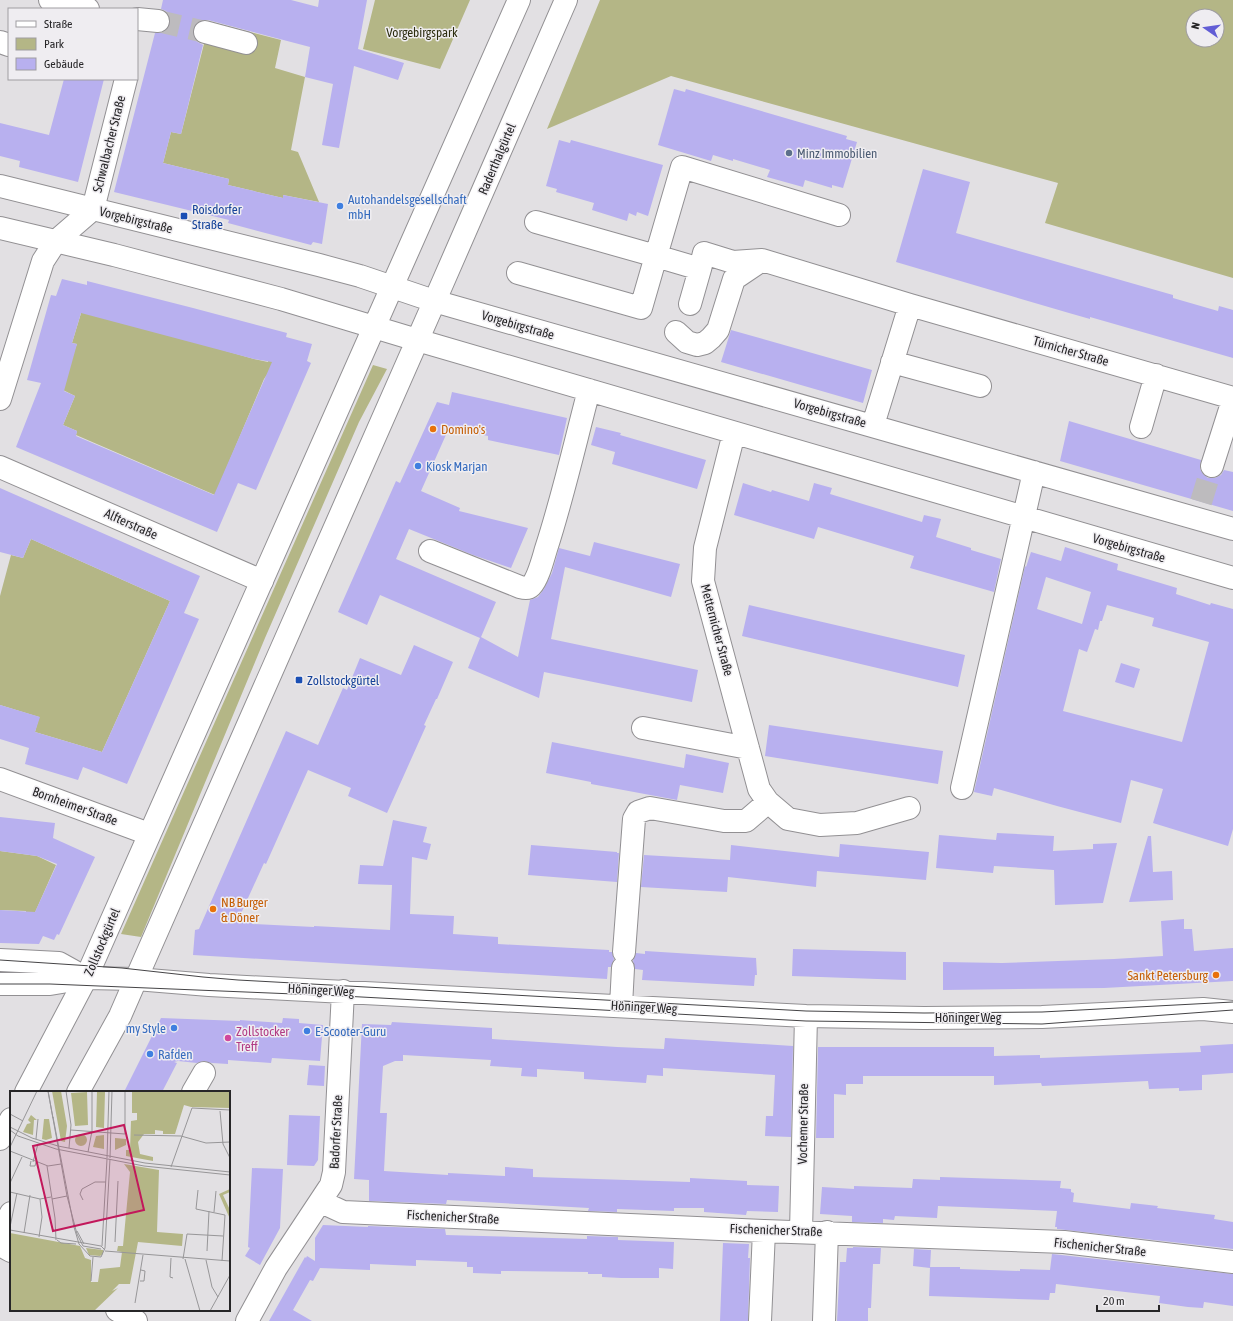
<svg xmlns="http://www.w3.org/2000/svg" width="1233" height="1321" font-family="'Asap Condensed',sans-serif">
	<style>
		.green { fill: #b4b686; fill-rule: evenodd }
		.building { fill: #b8b0ef; fill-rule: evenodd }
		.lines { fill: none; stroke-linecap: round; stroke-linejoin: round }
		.minor-tunnel { stroke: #bdbbbe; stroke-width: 22; stroke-dasharray: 22 11; stroke-linecap: butt }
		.minor-casing { stroke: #929093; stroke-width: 24 }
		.major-casing { stroke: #929093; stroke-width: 24 }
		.minor { stroke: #fff; stroke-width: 22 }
		.major { stroke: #fff; stroke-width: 22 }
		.tram { stroke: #454446; stroke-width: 1 }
		.service-dot { fill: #5c6f8a; stroke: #efedf1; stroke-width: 1.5 }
		.shop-dot { fill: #3f7fe0; stroke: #efedf1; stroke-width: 1.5 }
		.transit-dot { fill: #1a4fb4; stroke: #efedf1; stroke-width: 1.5 }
		.food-dot { fill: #e8710a; stroke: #efedf1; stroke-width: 1.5 }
		.hotel-dot { fill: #d1479c; stroke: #efedf1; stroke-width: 1.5 }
		.labels { text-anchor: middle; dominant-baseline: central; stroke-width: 3; stroke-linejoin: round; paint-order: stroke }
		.park-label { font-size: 13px; fill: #2d2e10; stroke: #efedf1 }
		.street-label { font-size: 13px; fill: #272628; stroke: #efedf1 }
		.service-label { font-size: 13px; fill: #4e5e75; stroke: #efedf1; text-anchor: start }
		.shop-label { font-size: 13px; fill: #366cbe; stroke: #efedf1; text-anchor: start }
		.transit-label { font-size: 13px; fill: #164399; stroke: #efedf1; text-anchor: start }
		.food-label { font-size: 13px; fill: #c56008; stroke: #efedf1; text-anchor: start }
		.hotel-label { font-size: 13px; fill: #b23c85; stroke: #efedf1; text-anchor: start }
		.inset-road { fill: none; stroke: #979698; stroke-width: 1 }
		.view { fill: #c2185b; fill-opacity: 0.15; stroke: #c2185b; stroke-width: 2 }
		.inset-edge { fill: none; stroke: #272628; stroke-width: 2 }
	</style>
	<rect width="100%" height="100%" fill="#e2e0e3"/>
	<path class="green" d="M375,0h95l-30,69 -77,-20z
		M600,0h633v278l-188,-55 13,-40 -387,-107 -124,53zM1193,16h24v24h-24z
		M208,21l73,19 -6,28 30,9 -14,73 7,2 21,50 -36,-7v3l-55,-13 1,-6 -66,-16 8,-31 10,2 24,-94 -2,-1z
		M82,310l172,49 14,3 1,-4 8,2 -13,19 -49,116 -139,-60 1,-4 -14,-6 12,-29 -16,-8 18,-44 -5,-1z
		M373,365l14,4 -28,53 -94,216 -124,299 -20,-3z
		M31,539l139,62 -68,151 -67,-20 4,-15 -39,-12v-109l11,-41 12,3z
		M0,851l37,5 19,9 -23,52 -7,-2v-4l-26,-1z"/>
	<path class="building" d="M163,0h128l27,7 1,-7h48l-9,49 46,14 -6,17 -44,-14 -15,82 -17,-3 11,-61 -28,-7 5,-30 -102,-27h-6l-6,3 -3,6v7l3,5 7,4 -22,89 -10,-2 -8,31 66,16 -1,6 55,13v-3l45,9 -6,40 -9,-2 -2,3 -83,-22 1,-3 -115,-28 41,-159 9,-1 4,-4 2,-5 -1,-8 -3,-4 -5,-2z
		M64,79h40l-26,103 -59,-15 1,-6 -20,-5v-33l49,12z
		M674,89l11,3 1,-3 161,47 -1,3 11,3 -14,46 -11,-3v3l-27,-8 -2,7 -36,-10 3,-7 -37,-11v2l-20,-6 -2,6 -53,-16z
		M559,140l11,3 1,-3 92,25 -15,51 -11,-4 -1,4 -7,-3 -2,8 -35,-11 2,-7 -38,-11 1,-3 -11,-3z
		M923,169l47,13 -14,51 217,62v3l45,13 1,-5 14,4v48l-143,-41v2l-21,-6 -173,-51z
		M62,279l25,6v-4l106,27 94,25 -1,4 26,7 -5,17 4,2 -55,127 -18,-7 -21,49 -201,-85 25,-64 -14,-3 24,-85 5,1zM81,313l173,46 18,3 -58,133 -138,-59 1,-5 -14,-6 12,-29 -11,-5 13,-47 -5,-1z
		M731,330l141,40 -9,33 -142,-41z
		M452,392l115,26 -8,37 -71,-15v-4l-39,-8 -28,63 39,17 -1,3 69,17 -17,40 -38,-13 -64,-26 -13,30 100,43 -15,35 37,20 12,-57 8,-3 6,-8 8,-16 7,-25 31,8 4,-14 86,22 -9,33 -106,-30 -14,72 147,31 -6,32 -148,-30 -5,26 -71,-30 12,-30 -100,-43 -13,30 -29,-13 58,-131 4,2 37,-81 12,3z
		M1069,421l132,39 -1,9 3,5 5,4h7l6,-3 3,-5 9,2v39l-173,-50z
		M596,427l25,6 -1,2 86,25 -9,29 -85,-25 3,-12 -24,-7z
		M743,483l28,9 1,-2 37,11 5,-18 18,5 -2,6 92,28 2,-7 17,4 -5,18 35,11v2l30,9 -7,33 -84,-24 4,-12 -96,-29 -4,12 -80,-24z
		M0,488l200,88 -16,37 15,6 -72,165 -44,-17 -5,13 -53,-16 4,-16 -29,-9v-34l40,12 -5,15 67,20 68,-151 -139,-62 -8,19 -23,-6z
		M1065,547l53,17 -1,6 60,18 -1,6 34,11 1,-2 22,6v220l-5,17 -75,-23 10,-34 -32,-9 -10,43 -64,-17 -63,-18 -2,8 -18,-4 51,-226 1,1 5,-15 30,9zM1046,577l45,15 -9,32 -45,-15zM1107,605l47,13 -2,8 57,16 -27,100 -119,-31 16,-62 8,3 8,-23 3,1 2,-9h2z
		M749,605l216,50 -7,32 -216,-51z
		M414,645l39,17 -16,37h-1l-12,26 2,1 -39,87 -39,-17 3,-8 -43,-18 -42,94 -2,-1 -26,57 15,1 -1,3 62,3v-1l76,4 2,-45 -34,-1 2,-19 23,1 10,-46 34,7 -4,15 8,2 -4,16 -15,-3 -2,57 44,2 -1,18 45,3v7l111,6v2h3l2,7 -3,8h-3l-1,12 -414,-24 2,-25 4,-1 87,-198 32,14 25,-57 4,2 13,-32 41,17z
		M1121,663l19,6 -6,19 -19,-6z
		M769,725l174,26 -5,33 -173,-28z
		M552,742l132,26 2,-14 43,9 -6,30 -43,-8 -3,15 -86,-16v-2l-45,-9z
		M0,817l55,6 -2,15 42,19 -36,78 -2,-1 -3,6 -11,-4 -4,8 -39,-1v-33l35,2 22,-48 -20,-8 -37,-5z
		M997,833l57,3 -1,15 40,-2v-5l24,-1 -14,60 -48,2 -1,-35 -60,-4 -1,7 -57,-5 3,-33 57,5z
		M1148,836h3l2,36 19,-1 1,29 -44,2z
		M840,844l89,8 -3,28 -109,-9 -1,16 -88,-10 -1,15 -86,-5 3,-32 86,5 1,-15 108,12z
		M531,845l86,7v1h2l-2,29 -89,-7z
		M1184,919v10h8l2,22 39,-3v33l-129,7 -161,2v-28l59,1 112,-4 49,-3 -2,-35z
		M793,949l113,3v28l-114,-4z
		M645,951l111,7 1,17h-2l-1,11 -112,-6 1,-10 -8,-1 -2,-8 3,-8 9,1z
		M161,1018l79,3v-1l42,3 1,-5 16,1v4l24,2 -3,36 -48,-3 -1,5 -43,-3v4l-16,-1 -8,-2 -7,2 -19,-2 -4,1 3,1 -15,29h-38z
		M392,1022l100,6v11l125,8 47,2 1,-11 128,8 -2,91 -26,-1 1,-20h7l2,-41 -112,-7v8l-16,-1 -1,8 -62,-4v-7l-31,-2 -16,-1v8l-16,-1 1,-8 -32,-2 1,-6 -88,-5v6h-8l-12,5 -3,47h7l-3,58 64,4v-2l57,3v-9l28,2v8l157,5v-4l57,3v4l32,1 -1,26 -31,-1 -1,4 -42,-3v-4h-30v3l-57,-2v3l-29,-1 1,-3 -142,-8 -1,4 -77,-3v-21l-15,-1 8,-155 29,1z
		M1233,1044v29l-31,2v15l-23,1v-3l-30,1 -1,-8 -106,5 -1,-3 -47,2v-9h-131v8h-17v11l-12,-1v44h-18l2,-91h176v9l46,-1v3l161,-6 -1,-6z
		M309,1065l16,1 -1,20 -17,-1z
		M289,1115l31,1 -2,44 -4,6 -27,-1z
		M252,1168l31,1 -3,59 -20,37 -15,-9 5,-8 -2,-1z
		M940,1177l121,4 -1,7 11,1v3l3,1 -1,9 57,7 1,-6 27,3 -1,2 58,7 -1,4 19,3v27l-176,-20v-2h-2l2,-16 -119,-5 -1,12 -42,-2 -1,4 -11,-1v4l-31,-1v-6l-32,-2 2,-27 32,2v-3l58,2 1,-9 27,1z
		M323,1225l45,2v-1l77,3 1,6 141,4v-3l31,1v3l56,2 -1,27 -14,-1v10h-38l-19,-1v-3h-14v-2l-87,-1v3l-28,-1v-6h-6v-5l-51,-2v6l-46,-2v6l-50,-2 -7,13 -3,-1 -17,30 19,11h-43l36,-64 1,1 1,-2 8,5v-23z
		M723,1243l26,1 -1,14h2l-2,63h-28z
		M853,1247l28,1 -1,16h-7l-2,44h-3v13h-31l3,-59h6l1,-14h6z
		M914,1249l17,1 -1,18 -17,-2z
		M1052,1254l181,20v32l-29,-4 -1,6 -15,-1 -29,-4 1,-7 -104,-12 -1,9h-5l-1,7 -120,-4 1,-29h30v2l60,2v-2l30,1z"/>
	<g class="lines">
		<path class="minor-tunnel" d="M158,21l47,11
			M1201,502l11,-36"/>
		<defs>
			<path id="minor" d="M50,0l38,9
				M137,19l21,2
				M205,32l41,11
				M0,42l9,3
				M536,222l120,34 26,-89 157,48
				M518,273l123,35 15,-52 44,13 4,-16 29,9 29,-2 148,45 323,93
				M434,301l799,228
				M690,304l10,-35
				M676,332l11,10 10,3 8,-2 6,-5 7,-8 16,-51 28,-19
				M417,340l816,238
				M892,362l88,24
				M0,399l43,-138 13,-20 37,-32 33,-130
				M873,425l37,-120
				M1141,427l15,-52
				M734,433l-29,115 -2,33 56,208 9,13 20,17 32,6 37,-2 52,-15
				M1212,466l21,-66
				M0,467l262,114
				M430,551l90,36c4,1 8,2 11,-1 7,-7 12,-27 15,-37 17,-52 29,-106 43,-159
				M643,728l105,20
				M0,779l149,55
				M962,788l72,-316
				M624,952l10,-133 4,-7 12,-4 74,13h22l22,-19
				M0,960l59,3 27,15
				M0,984h50l36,-6 50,1 73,6 597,31 118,2 118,-1 161,-8 30,3
				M621,1006l2,-38
				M193,1092l11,-19
				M323,1199l7,7 13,6 421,19 300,11 169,20
				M801,1232l5,-216
				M0,1245l11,6
				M117,1310l19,11
				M247,1321l29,-53 55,-83 3,-13 9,-181
				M760,1321l4,-90
				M824,1321l3,-89"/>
			<path id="major" d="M0,186l319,79 41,11 74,25
				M0,228l114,27 167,44 136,41
				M26,1092l60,-114 433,-978
				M78,1092l42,-76 20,-46 303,-688 123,-282
				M0,1139l11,-20
				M0,1233l11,-20"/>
		</defs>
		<use href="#minor" class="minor-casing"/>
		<use href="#major" class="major-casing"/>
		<use href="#minor" class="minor"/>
		<use href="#major" class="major"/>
		<path class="tram" d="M0,960l122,8 81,9 35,3 568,31 118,2 118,-1 191,-10
			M0,984h50l293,12 463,25 236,3 191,-14"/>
	</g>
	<circle class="service-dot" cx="789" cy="153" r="4"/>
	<g class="shop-dot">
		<circle cx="340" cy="206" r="4"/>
		<circle cx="418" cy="466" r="4"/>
		<circle cx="174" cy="1028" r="4"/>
		<circle cx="307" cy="1031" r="4"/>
		<circle cx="150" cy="1054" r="4"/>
	</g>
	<g class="transit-dot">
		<rect x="180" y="212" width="8" height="8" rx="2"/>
		<rect x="295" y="676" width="8" height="8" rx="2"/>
	</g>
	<g class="food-dot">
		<circle cx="433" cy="429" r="4"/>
		<circle cx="213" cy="909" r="4"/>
		<circle cx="1216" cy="975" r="4"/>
	</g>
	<circle class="hotel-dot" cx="228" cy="1038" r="4"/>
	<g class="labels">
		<g class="park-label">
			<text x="422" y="32">Vorgebirgspark</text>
		</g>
		<g class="street-label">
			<text transform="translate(109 144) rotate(-76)">Schwalbacher Straße</text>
			<text transform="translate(497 159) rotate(-67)">Raderthalgürtel</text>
			<text transform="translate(136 220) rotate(14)">Vorgebirgstraße</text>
			<text transform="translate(518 325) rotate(16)">Vorgebirgstraße</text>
			<text transform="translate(1071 351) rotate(16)">Türnicher Straße</text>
			<text transform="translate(830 413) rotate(16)">Vorgebirgstraße</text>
			<text transform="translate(131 524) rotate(24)">Alfterstraße</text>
			<text transform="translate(1129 548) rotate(16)">Vorgebirgstraße</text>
			<text transform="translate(717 630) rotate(75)">Metternicher Straße</text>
			<text transform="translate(75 806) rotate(20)">Bornheimer Straße</text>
			<text transform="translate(102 942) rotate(-67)">Zollstockgürtel</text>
			<text transform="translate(321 990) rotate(3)">Höninger Weg</text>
			<text transform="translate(644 1007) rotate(3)">Höninger Weg</text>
			<text x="968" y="1017">Höninger Weg</text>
			<text transform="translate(803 1124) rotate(-89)">Vochemer Straße</text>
			<text transform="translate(336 1132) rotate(-87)">Badorfer Straße</text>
			<text transform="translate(453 1217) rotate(3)">Fischenicher Straße</text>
			<text transform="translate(776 1230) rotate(2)">Fischenicher Straße</text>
			<text transform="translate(1100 1247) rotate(6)">Fischenicher Straße</text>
		</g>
		<g class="service-label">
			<text x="797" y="153">Minz Immobilien</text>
		</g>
		<g class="shop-label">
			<text x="348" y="199">Autohandelsgesellschaft<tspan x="348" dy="15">mbH</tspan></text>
			<text x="426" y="466">Kiosk Marjan</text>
			<text x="166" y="1028" text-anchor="end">my Style</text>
			<text x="315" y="1031">E-Scooter-Guru</text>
			<text x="158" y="1054">Rafden</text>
		</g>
		<g class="transit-label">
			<text x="192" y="209">Roisdorfer<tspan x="192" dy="15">Straße</tspan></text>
			<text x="307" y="680">Zollstockgürtel</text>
		</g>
		<g class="food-label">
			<text x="441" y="429">Domino's</text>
			<text x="221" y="902">NB Burger<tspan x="221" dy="15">&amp; Döner</tspan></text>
			<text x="1208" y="975" text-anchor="end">Sankt Petersburg</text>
		</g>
		<g class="hotel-label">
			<text x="236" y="1031">Zollstocker<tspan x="236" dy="15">Treff</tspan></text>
		</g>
	</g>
	<g transform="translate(10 1091)">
		<rect width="220" height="220" fill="#e2e0e3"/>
		<path d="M42,0h9l6,35 -2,16 -4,-1zM122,0h98v17l-39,-1 -7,-2 -9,29h-12v-3l-8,-1v4h-11l-6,8 2,12 13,3v4l-27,-5v-6h4l1,-29 6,-1v-7h-5zM77,1l1,33 -13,1 -4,-33zM87,1h8l-1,36 -8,-1zM21,24l6,5h-3l-1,15 -10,-3 4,-8 4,-1 -3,-3zM34,28h5l3,19 -6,2 -4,-1zM65 49a6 6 0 1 1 12 0a6 6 0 1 1-12 0ZM94,44v14l-11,-2 3,-11zM105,47l11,1v6l-11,5zM114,73l35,6 -2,62 26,2 -1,12 -44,-4 -8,42h-11l-7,7 6,-3 -24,23h-84v-78l70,13 5,12 6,2v22h7l2,-13 20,-2 2,-15 -5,-1 1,-5h5l7,-74zM220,98v3l-7,3 7,15v9l-11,-25zM76,157l17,2v4l-3,2 -11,-1z" fill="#b4b686"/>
		<path class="inset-road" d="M38,0l5,27M38,0l19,105 10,38 6,12 18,3M56,0l5,34 -2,23M210,20l3,33 7,14M0,23l13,7M43,26l21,110 5,17 11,12 11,1 4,-9 5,-89M0,36l22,11 26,8 87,17 85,9M0,39l8,6 38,13 88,17 86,9M61,39l54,4v-43M124,44l47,1 25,7 24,-1M26,48l2,-20M0,56l27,-56M0,60l38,15 13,-2M78,61l4,-21v-40M97,67l2,-67M100,67l2,-67M21,70l-1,5h5l1,-4M23,71l5,-18M37,75l8,52 1,22M161,76l21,-59 38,2M0,92l12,-26M188,99l-2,19 29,6 -3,46M0,101l30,7 11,-2M42,108l15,-3M73,109l-3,-6 2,-5 13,-7h11M204,121l2,-21M0,136l7,-34M0,139l91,16 4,4M67,140l7,13M14,142l6,-38M29,146l3,-20 -2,-18M47,149l4,3 15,1M105,151l3,-61M92,155l5,-87M95,160l125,10M197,160l2,-40M161,167l-1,19 3,1M173,168l4,-25 36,2M175,168l15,52M196,169l6,27 6,10M81,190l2,-24M130,190h4l1,-10 -4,-1M125,212l8,-48M200,220l20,-36"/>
		<path class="view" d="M114,34l20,85 -91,21 -20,-85z"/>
		<rect width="220" height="220" class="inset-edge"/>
	</g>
	<rect x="8" y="8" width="130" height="72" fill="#efedf1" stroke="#9f9da1"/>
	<rect x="16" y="21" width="20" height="6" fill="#ffffff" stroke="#9f9da1"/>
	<text x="44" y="28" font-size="12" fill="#272628">Straße</text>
	<rect x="16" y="38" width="20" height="12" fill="#b4b686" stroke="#9f9da1"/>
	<text x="44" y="48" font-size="12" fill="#272628">Park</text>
	<rect x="16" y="58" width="20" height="12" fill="#b8b0ef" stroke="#9f9da1"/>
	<text x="44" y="68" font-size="12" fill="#272628">Gebäude</text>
	<g transform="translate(1205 28) rotate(283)"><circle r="19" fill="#efedf1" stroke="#9f9da1"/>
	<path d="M0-3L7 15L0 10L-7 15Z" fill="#625dd5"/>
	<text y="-6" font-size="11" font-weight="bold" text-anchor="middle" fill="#272628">N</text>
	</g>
	<path d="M1097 1305v6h62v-6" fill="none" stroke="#272628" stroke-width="2"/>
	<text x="1103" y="1305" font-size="12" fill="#272628" stroke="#efedf1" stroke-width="3" paint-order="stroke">20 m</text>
</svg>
